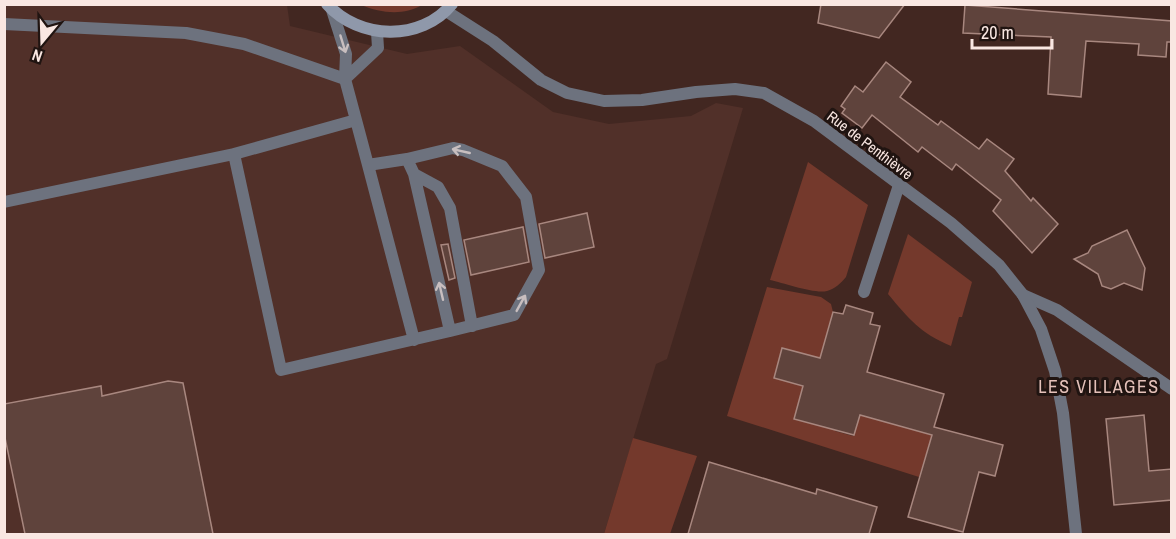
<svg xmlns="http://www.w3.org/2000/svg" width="1176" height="539" font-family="'Archivo Narrow',sans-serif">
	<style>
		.built { fill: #513029 }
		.green { fill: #74392c }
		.building { fill: #5f433c; stroke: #a8877f; stroke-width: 1.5 }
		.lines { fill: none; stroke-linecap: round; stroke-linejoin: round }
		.service { stroke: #6d727e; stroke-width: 12 }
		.tertiary { stroke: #6d727e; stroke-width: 12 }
		.secondary { stroke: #8f98aa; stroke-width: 12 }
		.oneway { stroke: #c8bebf }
		.labels { text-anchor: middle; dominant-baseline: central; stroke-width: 6; stroke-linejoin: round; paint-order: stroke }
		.street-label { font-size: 15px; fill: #f9e7e2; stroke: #201411 }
		.quarter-label { font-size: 18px; letter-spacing: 1.5px; fill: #e4c1b9; stroke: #201411 }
	</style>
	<rect width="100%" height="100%" fill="#422721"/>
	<path class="built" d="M4,5h283l3,21 117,28 53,-8 93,66 56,12 82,-8 25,-13 27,5 -76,251 -11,5 -52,170h-599z"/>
	<path class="green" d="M361,5h61c-19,11 -41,8 -61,0z
		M808,162l60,43 -22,72c-5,6 -11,12 -19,14 -13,3 -43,-8 -57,-11z
		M908,234l64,48 -10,35h-3l-8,29c-31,-13 -42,-27 -63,-52z
		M767,287l54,10 10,7 2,8 -13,46 -38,-10 -8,30 29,8 -9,33 18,5 24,2 -1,5 18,5 10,-32 29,20 40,11 -13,42 -192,-61z
		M633,438l64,18 -27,78h-66z"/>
	<path class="building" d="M821,4h84l-26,34 -61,-15z
		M965,5l207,16v21h-5l-1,15 -28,-2 1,-11 -53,-3 -5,56 -33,-3 3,-57 -88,-4z
		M886,62l25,20 -11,15 38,28 3,-4 38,28 8,-10 27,20 -9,12 26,30 2,-3 25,26 -26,29 -39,-42 8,-11 -45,-36 -4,6 -30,-23 -4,5 -46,-37 -10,13 -20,-15 3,-4 -4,-3 14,-20 8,6z
		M587,213l7,34 -49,11 -6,-34z
		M523,227l6,35 -58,13 -7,-35z
		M1127,230l18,38 -3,22 -18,-7 -13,6 -9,-3 -4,-12 -24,-15 14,-6 4,-7z
		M448,244l7,34 -6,2 -8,-35z
		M846,305l27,8 -3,11 10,2 -13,46 77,22 -10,33 69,18 -8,31 -16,-4 -16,60 -55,-15 24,-82 -72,-20 -6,20 -60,-16 9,-33 -29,-8 8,-30 38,10 13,-46 10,2z
		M168,381l15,2 30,151h-188l-21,-101v-29l97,-18 1,10z
		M1144,415l5,56 23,-2v31l-58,5 -8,-86z
		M709,462l107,32 1,-5 60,18 -8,27h-181z"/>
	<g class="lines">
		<path class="service" d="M332,10l14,44 -1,25 11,41 -122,34 47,216 169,-39 -36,-157 -7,-15 -39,6 -12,-45
			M4,24l182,9 58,11 101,35
			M345,79l33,-31 -1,-16
			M407,159l46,-11 10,2 39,16 24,31 13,73 -25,45 -64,16
			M368,165l46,175
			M414,174l24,13 12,21 22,118
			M4,202l230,-48
			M864,292l35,-107
			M1023,295l34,15 115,79"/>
		<path class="tertiary" d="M446,11l47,30 48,39 26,13 37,8 38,-1 54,-8 39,-3 29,4 50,28 137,102 48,42 24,30 18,34 14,42 8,42 13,121"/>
		<path class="secondary" d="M327,4c32,36 94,38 125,0"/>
	</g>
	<defs><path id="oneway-shaft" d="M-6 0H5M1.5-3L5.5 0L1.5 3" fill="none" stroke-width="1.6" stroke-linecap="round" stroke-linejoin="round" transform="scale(1.5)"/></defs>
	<g class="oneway">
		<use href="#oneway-shaft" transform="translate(343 44) rotate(73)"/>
		<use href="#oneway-shaft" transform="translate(461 151) rotate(-167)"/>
		<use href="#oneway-shaft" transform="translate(441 291) rotate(-103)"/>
		<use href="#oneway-shaft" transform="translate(521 303) rotate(-61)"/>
	</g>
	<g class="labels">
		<g class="street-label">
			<text transform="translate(870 145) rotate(37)">Rue de Penthièvre</text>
		</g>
		<g class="quarter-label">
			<text x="1099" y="386">LES VILLAGES</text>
		</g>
	</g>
	<rect width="1176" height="539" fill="none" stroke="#f9e7e2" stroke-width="12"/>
	<g transform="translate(42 42) rotate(199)" stroke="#201411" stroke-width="4.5" paint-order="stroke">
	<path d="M0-4.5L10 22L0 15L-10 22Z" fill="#f9e7e2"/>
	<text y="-9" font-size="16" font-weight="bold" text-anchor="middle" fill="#f9e7e2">N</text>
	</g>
	<path d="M972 39v9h80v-9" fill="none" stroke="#f9e7e2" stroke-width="3"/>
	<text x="981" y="39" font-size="18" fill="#f9e7e2" stroke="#201411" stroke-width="4.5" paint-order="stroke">20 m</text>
</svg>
